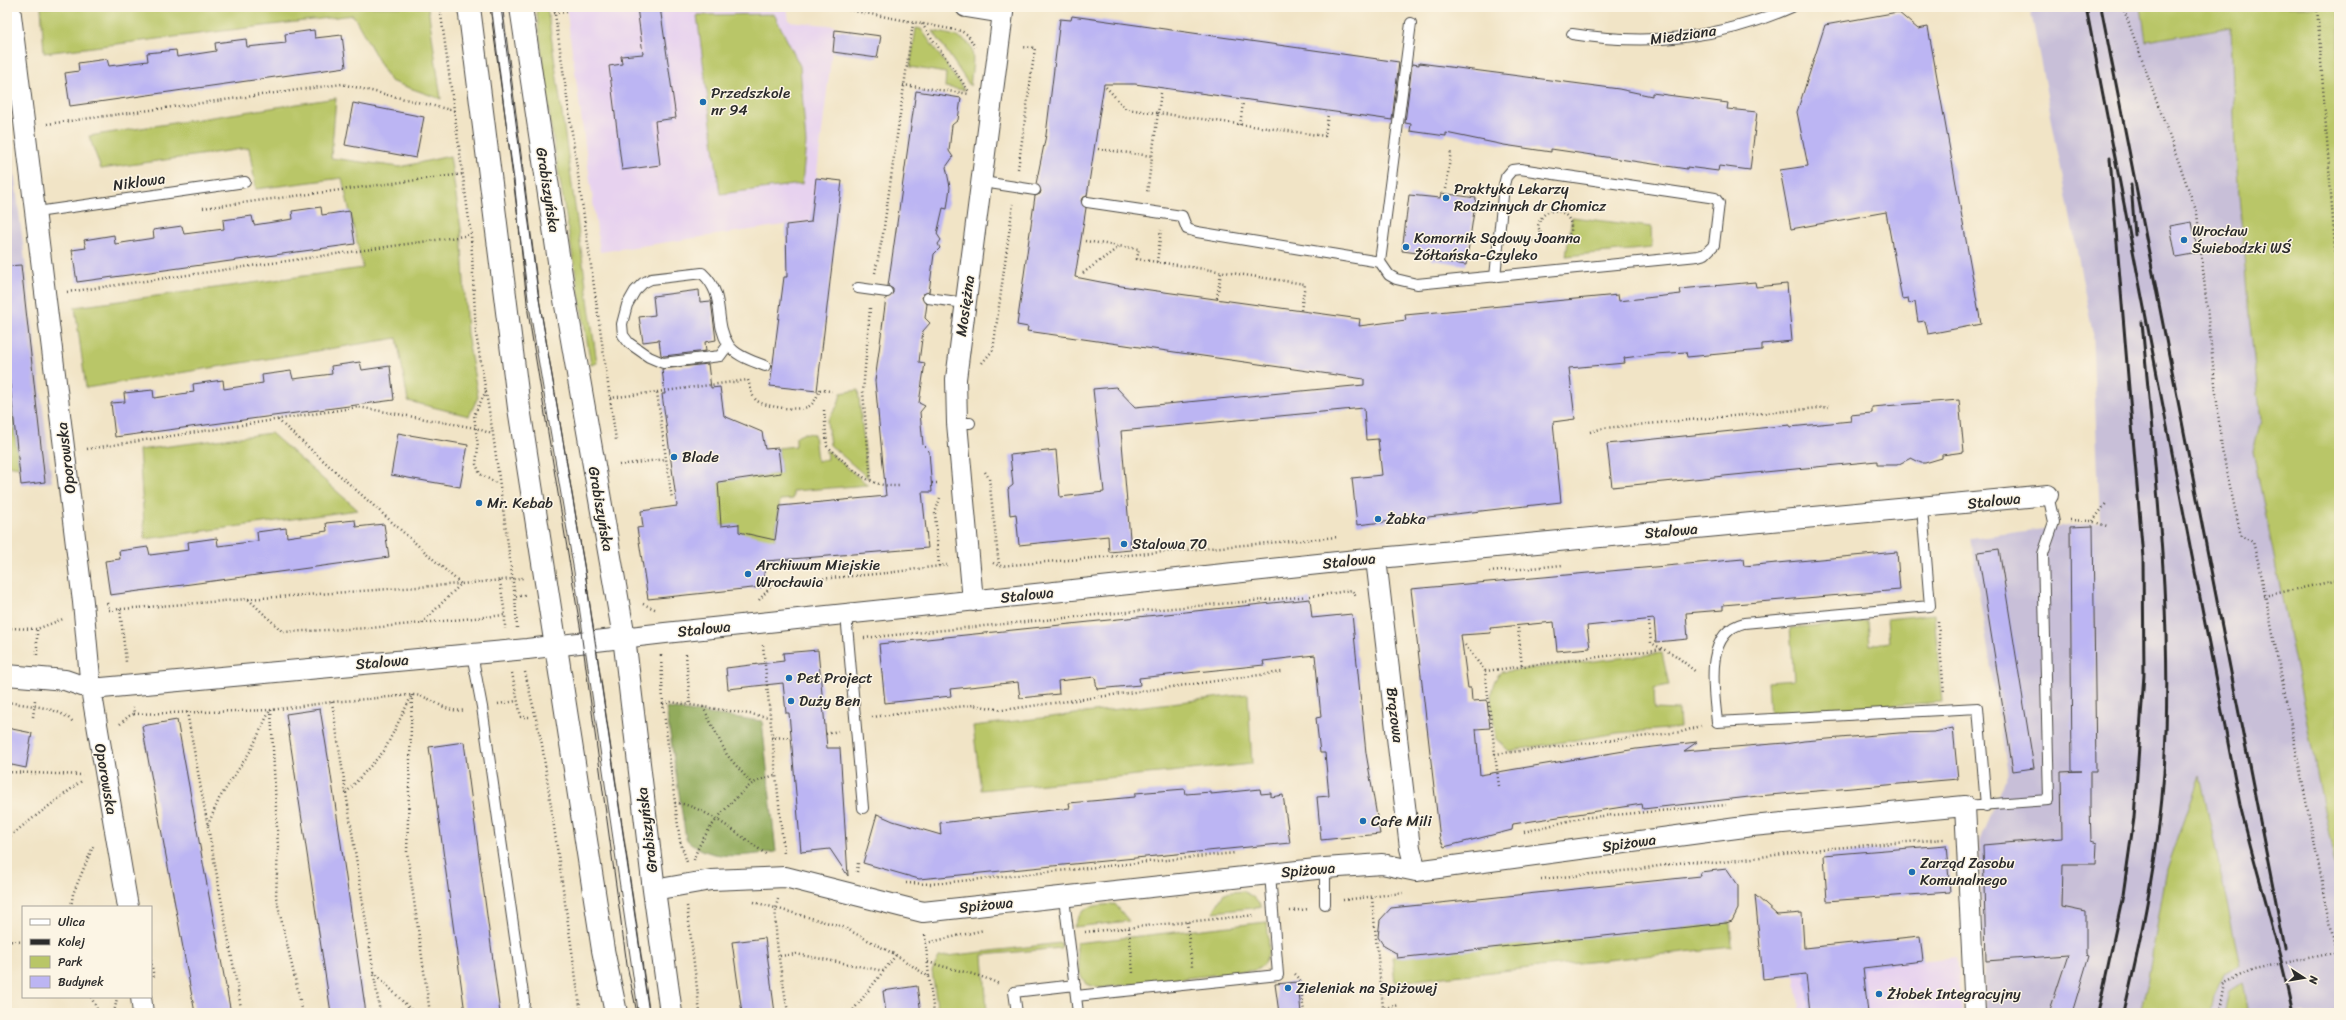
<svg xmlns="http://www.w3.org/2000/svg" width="2346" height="1020" font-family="Sriracha,sans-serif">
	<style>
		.built { fill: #e7d2ef }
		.industrial { fill: #c8bfd8 }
		.green { fill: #b9c667; stroke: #727849 }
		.forest { fill: #92ab5c; stroke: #5e6b44 }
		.building { fill: #bcb5f3 }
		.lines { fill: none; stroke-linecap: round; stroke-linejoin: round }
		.lane-casing { stroke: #494742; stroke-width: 12 }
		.street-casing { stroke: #494742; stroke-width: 22 }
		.secondary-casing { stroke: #494742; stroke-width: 24 }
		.path { stroke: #494742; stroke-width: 2.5; stroke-dasharray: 1 3; stroke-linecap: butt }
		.lane { stroke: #fff; stroke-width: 10 }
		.street { stroke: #fff; stroke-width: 20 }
		.secondary { stroke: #fff; stroke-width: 22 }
		.tram { stroke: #2b2b2b; stroke-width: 1 }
		.rail { stroke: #2b2b2b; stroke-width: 3 }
		.poi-dot { fill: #1f6fb2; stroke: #fcf5e5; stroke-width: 1.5 }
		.labels { text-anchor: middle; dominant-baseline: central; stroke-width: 3; stroke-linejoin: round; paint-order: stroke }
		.street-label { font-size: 15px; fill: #2b2b2b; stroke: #fcf5e5 }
		.poi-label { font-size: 15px; fill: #2b2b2b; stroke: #fcf5e5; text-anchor: start }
	</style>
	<rect width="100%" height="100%" fill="#fcf5e5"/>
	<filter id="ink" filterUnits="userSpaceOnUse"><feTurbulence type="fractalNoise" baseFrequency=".025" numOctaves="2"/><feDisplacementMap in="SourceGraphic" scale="8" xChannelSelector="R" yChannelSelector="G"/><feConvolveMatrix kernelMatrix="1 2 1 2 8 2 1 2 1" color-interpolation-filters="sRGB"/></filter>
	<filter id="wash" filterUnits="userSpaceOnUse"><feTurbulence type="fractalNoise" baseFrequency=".012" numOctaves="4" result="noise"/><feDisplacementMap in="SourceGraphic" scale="16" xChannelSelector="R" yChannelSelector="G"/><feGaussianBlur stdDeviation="0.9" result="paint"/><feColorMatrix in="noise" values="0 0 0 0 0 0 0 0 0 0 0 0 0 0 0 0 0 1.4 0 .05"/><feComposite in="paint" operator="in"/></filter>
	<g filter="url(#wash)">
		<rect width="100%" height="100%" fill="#f1e4c6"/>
		<path class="built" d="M566,7h221l2,14 46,5 -24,195 -211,31z
			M1956,957l6,56h-162l-5,-38z"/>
		<path class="industrial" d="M2030,7h111l5,34 85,-14 4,120 14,169 12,104 -8,31 86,434v120l-3,8h-351l-6,-172 29,-67 -38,-236 130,-16 -8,-192z
			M7,113l45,369 -30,3 -15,-116z"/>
		<path class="green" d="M41,7h387l13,92 -51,-18 -37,-66 -309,38z
			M536,7h11l50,356 -6,2 -40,-238z
			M2141,7h198v878l-86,-434 8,-31 -12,-104 -14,-169 -4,-120 -85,14z
			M774,14l26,52 6,77 -4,41 -82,10 -23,-179z
			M916,28l5,1 43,61 -19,-3 1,-14 -36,-6z
			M933,31c43,8 43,13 37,55z
			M336,98l-5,60 69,9 50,-11 11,73 6,105 11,63 -9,19 -61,-15 -11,-63 -311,50 -11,-81 288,-39 -21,-90 -86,11 -7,-41 -148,21 -12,-33z
			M1572,217l79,10 1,21 -86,8z
			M7,366l12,101 -12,-2z
			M858,390l10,88 -38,-33 -3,-24 11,-16 3,-12z
			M271,433l87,77 -213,29 -6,-89z
			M805,433l9,1 3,27 10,-2 -1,-9 42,35 -75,6v8l-13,1 -5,40 -35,2 -2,-17 -17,1 -6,-44 66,-9 -3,-25 18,-2v-9z
			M1934,614l8,88 -172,12 -2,-32 26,-2 -4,-52 78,-7 2,24 19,-3 -2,-23z
			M1662,653l7,32 -15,3 1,21 24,1 1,18 -63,5 -108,18 -13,-12c-2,-21 -12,-51 5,-67z
			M1248,694l4,70 -271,26 -8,-64z
			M2200,775l40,190 -15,8 -11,22 -3,18h-71l7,-29 20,-115z
			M1243,891l10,6 9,10 -49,5 11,-19z
			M1115,904l14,17 -55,6c8,-23 19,-21 41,-23z
			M1267,922c1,18 7,38 -11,48l-157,18 -13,-4 -6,-10 -4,-31z
			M1730,922l2,25 -337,35 -3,-25z
			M1061,943v5l-78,7 4,58h-49l-6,-42 7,-14z
			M2243,983l6,30h-25l5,-21z"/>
		<path class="forest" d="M666,708l96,13 14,131c-31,3 -65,11 -90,-13z"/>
		<g id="blocks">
			<path class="building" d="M637,7h23l16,111 -21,3 5,44 -38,5 -13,-104 13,-2 -1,-8 22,-2z
				M1898,12l20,17 10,-2 53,297 -53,10 -3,-13 -7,1 -3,-20 -6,1 -1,-5 -6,1 -16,-87 -95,17 -11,-59 28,-4 -11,-54 28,-87z
				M1072,16l327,46 -7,58 -257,-36h-31l-17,112 -5,2 -1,3 5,7 -11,69 46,9 239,33 -1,7 47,-6 -1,-5 213,-20 1,6 62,-7 -1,-5 75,-7 1,5 31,-3 5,57 -30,3v6l-75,7 -1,-5 -31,2 -31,4 1,5 -56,5 6,51 -22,3 8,80 -204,23 -5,-47 30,-3 -4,-36 -12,1 -2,-32 -243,23 10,119 -22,2 -1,-16 -89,9 -3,-31 -6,1 -2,-26 5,-4 -3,-30 46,-5 4,47 44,-5 -11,-103 23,-2 19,20 229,-22v-6l-337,-48 1,-4 -11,-2 18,-129 5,-2 1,-3 -5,-7 10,-49 14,-116 11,1z
				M314,30l1,8 27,-3 4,32 -276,39 -5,-33 14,-2 -1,-8 29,-4 2,7 39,-5 -1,-8 29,-3 1,7 39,-6 -1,-8 31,-4 1,8 39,-4 -1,-9z
				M835,30l46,6 -4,22 -44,-6z
				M1419,63l200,26 33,7v-3l76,10 -1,6 30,3 -7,58 -31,-4 -1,5 -31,-4v2l-136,-20v3l-47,-7 -58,-12v3l-36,-5 1,-7 -6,-1 7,-59 7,1z
				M916,91l45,7 -3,22 -6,5 -3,26 4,6 -7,10 4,20 -3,22 -4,-1 -6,26 4,6 -3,4 2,4 -6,6 -5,38 -6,2 -1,4 5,6 -2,14 5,5 -7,8 -4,31 6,1 -6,40 6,3 -5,6 3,33 6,6 3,41h-10l6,56 -162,13 -4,26 -114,12 -11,-71 6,-1 -2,-16 36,-5 -15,-112h3l-3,-25 46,-5 3,24 9,-1 4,29 38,16 3,17 13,-1 3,25 -63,9 3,44 18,-2v8l36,8 5,-34 106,-10 -11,-115 11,-83 7,-5v-4l-5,-3z
				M353,103l71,14 -8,41 -71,-13z
				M816,178l26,3 -25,210 -47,-5 14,-109h3l-1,-52 25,-3z
				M1441,193l35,5 -10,67 -34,-5 1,-5 -31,-4 7,-56 31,3z
				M321,207l1,8 28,-4 5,33 -278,38 -5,-32 14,-2 -2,-8 30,-5 1,9 39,-6 -1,-8 29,-4 2,8 40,-5 -1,-9 29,-4 2,9 39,-6 -1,-8z
				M2192,222l6,31 -22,4 -6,-31z
				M21,265l24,217 -24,3 -14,-128v-91z
				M699,290l1,12 11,-1 5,39 -11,2 1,9 -42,5 -3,-1 -2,-15 -16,2 -4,-25 16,-2 -2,-19z
				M360,362l2,8 28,-4 4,34 -279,37 -4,-34 14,-1 -1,-9 29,-3 1,8 40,-6 -1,-8 30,-4 1,9 39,-6 -1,-8 29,-4 2,8 39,-5 -1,-8z
				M1959,400l5,52 -22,3v3l-17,5h-4l-10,-5 -14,7h-20v-4l-265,26 -5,-43 183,-19v2l61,-6 -1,-6 22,-2v-6z
				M398,433l70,12 -8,42 -69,-12z
				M355,520l1,7 28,-3 5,33 -279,38 -5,-34 15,-2 -1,-8 29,-4 2,8 39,-5 -1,-8 29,-4 1,8 40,-5 -1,-9 29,-4 1,9 40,-6 -1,-8z
				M2093,526l3,245h-6v34l1,36 6,2 -1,21h-33l-1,43 24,5v43l3,1 -17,57h-23l19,-58 -82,6 -3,-116 79,-7 -1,-66 21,-1h-10l-2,-244z
				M1999,549l35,219 -21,3 -35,-219z
				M1897,552l3,38 -177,15v5l-37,3 2,26 -32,3 -2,-23 -67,7 3,22 -33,3 -3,-29 -64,6 1,5 -30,2 7,53h3l1,13 15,-1 3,28 -14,1 4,46 156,-26 61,-7 -13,9 101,-8v1l19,-3 95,-8 35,-1 19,-4 5,51 -200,17 -115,13 -1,-5 -129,20 -1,6 -68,17 -4,-8 -29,-250 332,-30 1,7z
				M1310,599l2,19 40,-4 14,139 14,81 -59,6 -4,-43 12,-1 -4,-43h-5l-4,-35 5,-1 -6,-62 -52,6 1,4 -125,13 1,7 -43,4 -2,-12 -37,4 1,13 -39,4 -2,-16 -68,7 1,7 -66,7 -6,-59z
				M818,650l9,98h13l8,128 -18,-27 -29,3 -12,-139h-3l-3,-30 -55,6 -2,-21 58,-7 -1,-8z
				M320,709l10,60 36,244h-35l-45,-299z
				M177,720l32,176 22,117h-36l-31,-168 -22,-119z
				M7,728l25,5 -6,35 -19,-4z
				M464,742l8,61 28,210h-35l-36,-266z
				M1185,789l1,5 25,-2v2l49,-5 1,5 10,-1v4l12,-2 7,48 -371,36 -56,-16 14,-49 16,7 48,14 -1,-12 130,-15 -1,-5 66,-6v-4z
				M1946,845l4,47 -123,9 -3,-46z
				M1727,869l11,16v24l-6,12 -6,2 -329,35 -1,-5 -12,-7 -6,-9 2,-17 11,-12 310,-32 -1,-4z
				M1755,895l22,20 25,-2 2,35 116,-12 3,25 -60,7 5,45h-58l-4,-39 -43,5z
				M765,938l10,75h-33l-10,-71z
				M1298,982l3,31h-22l-4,-29z
				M917,986l4,27h-35l-3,-22z"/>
		</g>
	</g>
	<g filter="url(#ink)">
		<use href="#blocks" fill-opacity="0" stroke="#494742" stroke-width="1"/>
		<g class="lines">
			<defs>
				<path id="lane" d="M497,7l37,295 45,266 65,445
					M1411,23l-31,239 9,13 7,4 21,5 281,-28 7,-2 9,-9 5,-42 -4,-5 -6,-1 -189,-28 -8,1 -6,7 -2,8 -9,92
					M1572,34c77,12 148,5 220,-27
					M983,182l52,8
					M1087,202l95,14 5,13 10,3 183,30
					M37,212l208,-30
					M858,288l29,4
					M928,298l37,5
					M728,345l-8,11 -57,7 -14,-6 -20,-14 -6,-8 -1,-11 5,-19 8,-14 8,-8 8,-4 51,-6c25,23 11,47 26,71 7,12 25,17 37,22
					M957,423h13
					M1922,508l8,98 -186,17c-41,10 -30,68 -27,99l261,-14 8,98
					M846,614l17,194
					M472,654l10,53 42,294 -1,12
					M1965,806l84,-6 -6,-246 11,-32 -6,-27
					M1325,868v36
					M1064,898l14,115
					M1076,996l202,-21 -8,-101
					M1017,1013l-3,-21 61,-7"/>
				<path id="street" d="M10,7l73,595 8,87 37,218
					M966,7l37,6 -47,366 1,44 16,178
					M1376,559l34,289 6,23
					M7,675l58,5 26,9 436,-40 138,-16 682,-72 701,-66
					M654,890l57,-10 74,-3 138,35 402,-44 57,-4 34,7 336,-45 213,-20 10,207
					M141,997l2,16"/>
				<path id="secondary" d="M469,7l50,401 84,542 13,63
					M521,7l42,281 61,349 30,253 17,123"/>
			</defs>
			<use href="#lane" class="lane-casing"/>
			<use href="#street" class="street-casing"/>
			<use href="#secondary" class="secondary-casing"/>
			<path class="path" d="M440,7l31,228 5,99 17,100 22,163
				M554,7l62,433
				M833,7l128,24 7,4 7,12
				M2123,7l74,206 25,237 19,86 12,6 7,27 79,398
				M2317,7l22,294
				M554,13l13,-1
				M922,24l48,69
				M903,85l67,9
				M1106,87l20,22 32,4 -11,80
				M1161,93l-3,20 167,23 3,-22
				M47,124l295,-40 113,27
				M1240,125l3,-22
				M1098,149l54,7
				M1018,169l17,-121 -13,-1
				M1446,189l5,-39
				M203,208l260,-34
				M1516,238c18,2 43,12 55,-6 3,-24 -28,-30 -33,-6l4,11 10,6
				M1085,241l54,8 -2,10 168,25 -4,26
				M1157,262l4,-32
				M875,273l8,-39 30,-211
				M1083,273l36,-26
				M67,292l404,-57
				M1217,298l4,-26
				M870,308l-7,84 8,90
				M982,363l11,-13 20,-146
				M486,391l-12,24 4,32 -2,17 4,10 18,10
				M657,392l91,-12c2,6 3,15 8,20 8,7 41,11 51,7 7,-2 10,-11 13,-17l12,1
				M610,398l47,-6 9,67
				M824,410l3,36c24,21 39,42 73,40
				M278,420l183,164
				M1590,432l14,-4 225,-21
				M87,449l271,-42 118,21 16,6
				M619,465l47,-6 6,40
				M985,472l4,6 10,87
				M932,483h7
				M2070,520l21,1 16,5
				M2093,521l14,-19
				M993,563l6,3 339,-29
				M939,566l-4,-53 5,-15
				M1489,572l74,-7
				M500,581l5,34v14
				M2264,596l75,-16
				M248,599l212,-15
				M759,600l15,-17 113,-10 60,-8
				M107,603l3,7
				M643,604l14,6
				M120,609l6,53
				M109,610l139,-11 35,33 87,-4 135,-13
				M1649,622l2,21 24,12 21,17
				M1938,622l6,71
				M422,623l39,-39 62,-6
				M7,628l30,1 26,-10
				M517,628l-2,-31 10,-2
				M1518,628l4,38
				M864,638l251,-25 208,-18 29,-5 5,8
				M763,645l21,209
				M1465,645l20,26 10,83
				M686,654l4,51
				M37,655v-26
				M661,655l2,49 12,99 5,38 7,21
				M1485,671l178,-22
				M525,672l17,72 39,269
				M512,673l9,44h11
				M412,695l-5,157 23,161
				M7,702c22,4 51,4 67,21
				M332,702l48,311
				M498,704l19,-3
				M663,704l8,-2 98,15
				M703,707l24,48 25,29
				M271,710l7,137 -2,50 27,116
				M187,712l55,301
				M134,714l137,-4 61,-8 80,-7c22,0 29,19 54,15
				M33,717l2,-17
				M872,717l102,-12 28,5 280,-38
				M120,724l9,-8 5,-2 -1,-7
				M826,734l12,-3
				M771,738l20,-1
				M7,772l76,3
				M1499,786l-4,-32 186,-22 20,-6
				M346,793l38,-42 27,-54
				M675,803c27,1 70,36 92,52
				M208,825l11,-26 32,-49 19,-40
				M1524,832l56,-14 146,-13
				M7,838l76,-58
				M694,860c5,-24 38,-61 58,-76 6,-4 15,-6 23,-9
				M857,872l1,-9
				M1541,879l92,-9 58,-9 24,2 106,-14 123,-10
				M906,883l25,1 304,-31
				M1372,898l11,110 17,-3
				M778,899c-8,26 6,85 10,114
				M1343,900l60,-7
				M754,902l89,25 53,28 33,22 5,36
				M687,906l13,107
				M71,907l2,-13 21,-50
				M1290,911l19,-2
				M1187,922l5,45
				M1129,928l4,45
				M1085,932l171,-17
				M925,935l4,42
				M7,941l16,1
				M926,943l58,-13
				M780,956l16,-2 88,17
				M151,960l3,19
				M928,962c24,8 49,11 71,22
				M374,972l40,41
				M1295,974l5,5 4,34
				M91,997l8,16
				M114,1013l3,-15
				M851,1013l45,-58
				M2219,1013l5,-30 30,-14 85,-17"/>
			<use href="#lane" class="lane"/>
			<use href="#street" class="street"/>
			<use href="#secondary" class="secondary"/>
			<path class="tram" d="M490,7l24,173 14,132 53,320 46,333 10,48
				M501,7l37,286 46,272 65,448"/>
			<path class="rail" d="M2086,7l154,798c17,70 39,138 53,208
				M2101,7l184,942
				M2131,185l4,50
				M2098,1013l25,-118 11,-77 10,-144 -1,-116 -33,-400
				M2124,1013c18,-79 35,-160 40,-241 10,-149 -9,-301 -22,-450"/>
		</g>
	</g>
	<g class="poi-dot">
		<circle cx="703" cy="102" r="4"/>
		<circle cx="1446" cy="198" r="4"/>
		<circle cx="2184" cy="240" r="4"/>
		<circle cx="1406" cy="247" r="4"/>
		<circle cx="674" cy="457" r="4"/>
		<circle cx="479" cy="503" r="4"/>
		<circle cx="1378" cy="519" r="4"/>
		<circle cx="1124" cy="544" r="4"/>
		<circle cx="748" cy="574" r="4"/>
		<circle cx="789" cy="678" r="4"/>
		<circle cx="791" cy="701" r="4"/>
		<circle cx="1363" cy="821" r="4"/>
		<circle cx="1912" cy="872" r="4"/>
		<circle cx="1288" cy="988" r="4"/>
		<circle cx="1879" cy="994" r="4"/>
	</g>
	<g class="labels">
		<g class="street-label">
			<text transform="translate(1683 35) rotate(-8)">Miedziana</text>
			<text transform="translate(139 182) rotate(-8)">Niklowa</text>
			<text transform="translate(548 190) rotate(81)">Grabiszyńska</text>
			<text transform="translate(965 306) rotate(-82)">Mosiężna</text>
			<text transform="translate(66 458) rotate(-97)">Oporowska</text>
			<text transform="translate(1994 501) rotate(-6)">Stalowa</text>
			<text transform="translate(601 509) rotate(80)">Grabiszyńska</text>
			<text transform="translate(1671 531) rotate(-5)">Stalowa</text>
			<text transform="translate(1349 561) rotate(-6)">Stalowa</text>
			<text transform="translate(1027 595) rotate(-6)">Stalowa</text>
			<text transform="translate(704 629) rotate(-6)">Stalowa</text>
			<text transform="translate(382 662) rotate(-5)">Stalowa</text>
			<text transform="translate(1395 715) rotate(83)">Brązowa</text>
			<text transform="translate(106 779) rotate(80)">Oporowska</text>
			<text transform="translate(647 830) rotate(-97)">Grabiszyńska</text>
			<text transform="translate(1629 843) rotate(-8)">Spiżowa</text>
			<text transform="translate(1308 870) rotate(-5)">Spiżowa</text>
			<text transform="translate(986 905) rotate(-6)">Spiżowa</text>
		</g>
		<g class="poi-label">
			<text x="711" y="93">Przedszkole<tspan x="711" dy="17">nr 94</tspan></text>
			<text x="1454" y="189">Praktyka Lekarzy<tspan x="1454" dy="17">Rodzinnych dr Chomicz</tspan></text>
			<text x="2192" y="231">Wrocław<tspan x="2192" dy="17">Świebodzki WŚ</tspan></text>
			<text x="1414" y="238">Komornik Sądowy Joanna<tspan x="1414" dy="17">Żółtańska-Czyleko</tspan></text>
			<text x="682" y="457">Blade</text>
			<text x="487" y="503">Mr. Kebab</text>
			<text x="1386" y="519">Żabka</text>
			<text x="1132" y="544">Stalowa 70</text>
			<text x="756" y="565">Archiwum Miejskie<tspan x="756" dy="17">Wrocławia</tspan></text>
			<text x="797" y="678">Pet Project</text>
			<text x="799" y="701">Duży Ben</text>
			<text x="1371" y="821">Cafe Mili</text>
			<text x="1920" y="863">Zarząd Zasobu<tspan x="1920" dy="17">Komunalnego</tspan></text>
			<text x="1296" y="988">Zieleniak na Spiżowej</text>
			<text x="1887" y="994">Żłobek Integracyjny</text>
		</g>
	</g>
	<rect width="2346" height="1020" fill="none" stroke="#fcf5e5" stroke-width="24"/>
	<rect x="22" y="906" width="130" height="92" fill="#fcf5e5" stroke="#a8a49b"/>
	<rect x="30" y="919" width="20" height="6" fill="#ffffff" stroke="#a8a49b"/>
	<text x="58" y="926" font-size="12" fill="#2b2b2b">Ulica</text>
	<rect x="30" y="939" width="20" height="6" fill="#2b2b2b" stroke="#a8a49b"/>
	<text x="58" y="946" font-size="12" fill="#2b2b2b">Kolej</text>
	<rect x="30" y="956" width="20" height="12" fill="#b9c667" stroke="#a8a49b"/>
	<text x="58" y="966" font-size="12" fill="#2b2b2b">Park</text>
	<rect x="30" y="976" width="20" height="12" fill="#bcb5f3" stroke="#a8a49b"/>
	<text x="58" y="986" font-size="12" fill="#2b2b2b">Budynek</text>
	<g transform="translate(2304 978) rotate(102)" stroke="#fcf5e5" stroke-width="3" paint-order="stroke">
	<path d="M0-3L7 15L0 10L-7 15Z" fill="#2b2b2b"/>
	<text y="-6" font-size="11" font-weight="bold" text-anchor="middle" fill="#2b2b2b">N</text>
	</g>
</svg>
